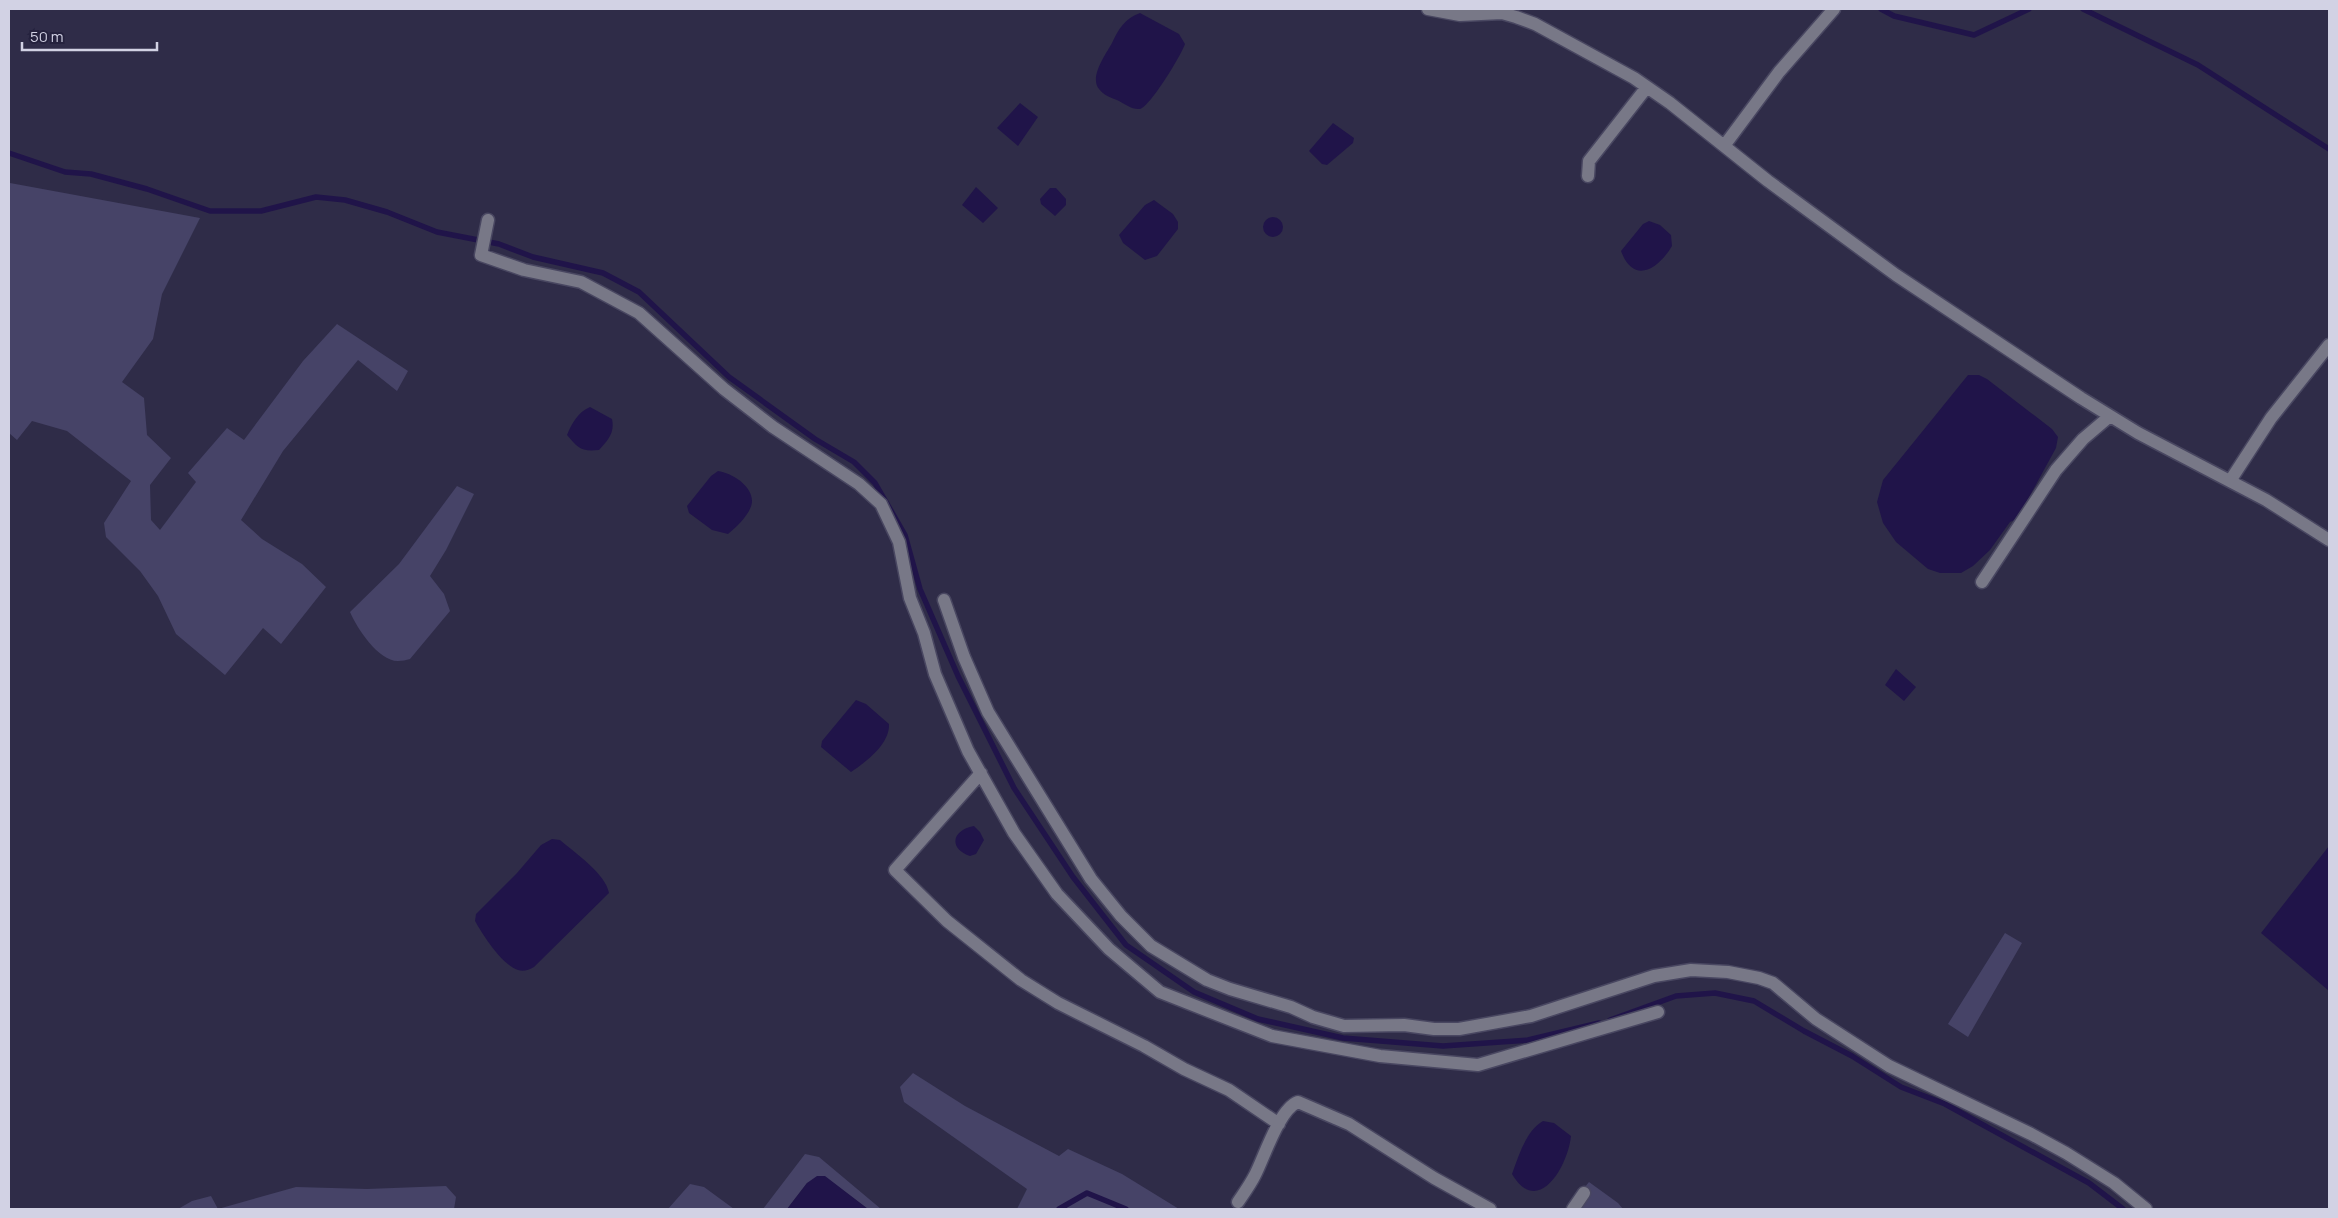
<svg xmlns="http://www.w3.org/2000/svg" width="2338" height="1218" font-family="Manrope,sans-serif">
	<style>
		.green { fill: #464367 }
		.water { fill: #201449 }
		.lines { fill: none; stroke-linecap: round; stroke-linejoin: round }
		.stream { stroke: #201449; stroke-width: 5.5 }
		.minor-casing { stroke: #494761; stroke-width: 15 }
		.minor { stroke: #787887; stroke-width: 12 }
	</style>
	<rect width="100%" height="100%" fill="#2f2c48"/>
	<path class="green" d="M10,183l190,35 -38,76 -9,45 -31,43 22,16 3,37 24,23 -21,27 1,35 9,10 36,-48 -8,-9 39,-45 17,12 59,-79 34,-37 71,47 -11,20 -39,-31 -75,91 -42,69 21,19 40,25 24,23 -45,57 -18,-16 -38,47 -49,-41 -18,-38 -18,-25 -34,-34 -2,-14 27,-42 -64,-50 -35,-10 -15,19 -8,-7z
		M457,486l17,8 -28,56 -16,26 14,18 6,17 -40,48c-4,1 -8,2 -12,2 -20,0 -41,-33 -48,-49l49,-48z
		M2005,933l17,10 -54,94 -20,-13z
		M913,1073l52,33 94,50 9,-7 54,25 57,35h-162l10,-20 -123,-87 -4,-15z
		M805,1154l14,3 62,52h-13l-43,-32 -18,6 -20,26h-24z
		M1589,1182l29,21 5,6h-56z
		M690,1184l14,3 30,22h-66z
		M446,1186l10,11 -2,12h-276l14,-8 19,-5 7,13 78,-22 71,2z"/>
	<path class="water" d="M1140,13l39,21 6,10c-3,10 -35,63 -45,65 -8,1 -15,-5 -21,-8 -7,-3 -16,-6 -20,-12 -10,-12 7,-35 13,-46 6,-13 13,-25 28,-30z
		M1020,103l18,14 -20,29 -21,-18z
		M1333,123l21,15 -1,5 -26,22 -5,-1 -13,-13z
		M976,187l22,21 -15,15 -21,-18z
		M1050,188h6l10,11v6l-11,11 -14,-12 -1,-5z
		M1154,200l19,14 5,8v7l-21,27 -12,4 -22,-17 -4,-8 26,-30z
		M1263 227a10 10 0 1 1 20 0a10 10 0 1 1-20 0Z
		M1649,221l11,4 11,10 1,11c-13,22 -38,40 -51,5l22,-27z
		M1968,375h11l8,4 65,50 6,8 -2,11 -39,71 -7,3 -20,28 -17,16 -12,7h-21l-12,-4 -32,-27 -13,-19 -6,-21 6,-22z
		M590,407l22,12c3,14 -4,21 -13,31 -18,2 -21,-2 -32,-15 5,-12 11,-23 23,-28z
		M718,471c14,2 35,15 34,31 -1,11 -15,25 -24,32l-16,-4 -23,-17 -2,-7 24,-30z
		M1896,669l20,18 -12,14 -19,-16z
		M856,700l10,4 23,20c1,20 -23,38 -38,48l-30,-25 1,-6z
		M974,826l6,6 4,8 -8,14 -6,2c-22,-8 -18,-26 4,-30z
		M552,839l8,1c15,13 46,34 49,53l-75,74c-5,3 -11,5 -16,3 -17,-6 -35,-35 -43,-49l1,-7 41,-41 24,-28z
		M2329,846v145l-68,-58z
		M1543,1121l11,2 17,13c-3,30 -33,82 -59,38 7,-19 14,-43 31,-53z
		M817,1176h8l43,33h-81l20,-26z"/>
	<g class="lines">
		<path class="stream" d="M1881,9l13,7 80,19 55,-26
			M2083,9l115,56 131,84
			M9,153l56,19 26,2 56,15 63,22h51l55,-14 29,3 42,12 50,20 62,12 34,13 70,16 36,19 90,85 86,62 39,23 21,21 30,52 15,54 38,87 56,112 59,89 53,68 68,47 64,27 85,19 100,8 85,-6 71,-17
			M1610,1020l66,-24 39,-3 39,8 50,30 48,25 49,31 44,17 144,79 34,26
			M1059,1209l28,-16 39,16"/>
		<defs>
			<path id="minor" d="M1428,9l32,6 42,-2 14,4 19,7 99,54 36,25 98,78 128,94 185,123 57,35 128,67 63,40
				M1724,146l55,-74 55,-63
				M1588,176l1,-15 58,-74
				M488,220l-7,35 43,15 57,12 58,31 85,76 49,38 86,57 22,20 18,38 11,56 14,35 11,41 33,77 46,82 43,61 52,55 51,43 112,44 108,20 98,9 180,-53
				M2230,481l41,-63 58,-73
				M1982,582l74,-112 27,-31 27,-23
				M944,600l20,57 24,55 103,167 30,37 30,30 56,34 23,9 61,18 22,10 31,9 60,-1 30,4h25l72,-13 123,-40 37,-6 37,2 31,6 14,5 43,36 73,47 142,68 35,19 48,30 32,26
				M981,773l-86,97 52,51 74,59 37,23 86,43 40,23 45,21 50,34
				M1238,1202c6,-9 12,-17 17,-27 9,-17 24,-66 43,-73l51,22 85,54 56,31
				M1573,1209l11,-16"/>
		</defs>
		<use href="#minor" class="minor-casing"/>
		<use href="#minor" class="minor"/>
	</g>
	<rect width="2338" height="1218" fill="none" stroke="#d2d2e4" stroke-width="20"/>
	<path d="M22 42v8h135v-8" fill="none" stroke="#d2d2e4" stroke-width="2.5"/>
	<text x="30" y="42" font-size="15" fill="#d2d2e4" stroke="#25223e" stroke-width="4" paint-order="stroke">50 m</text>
</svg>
